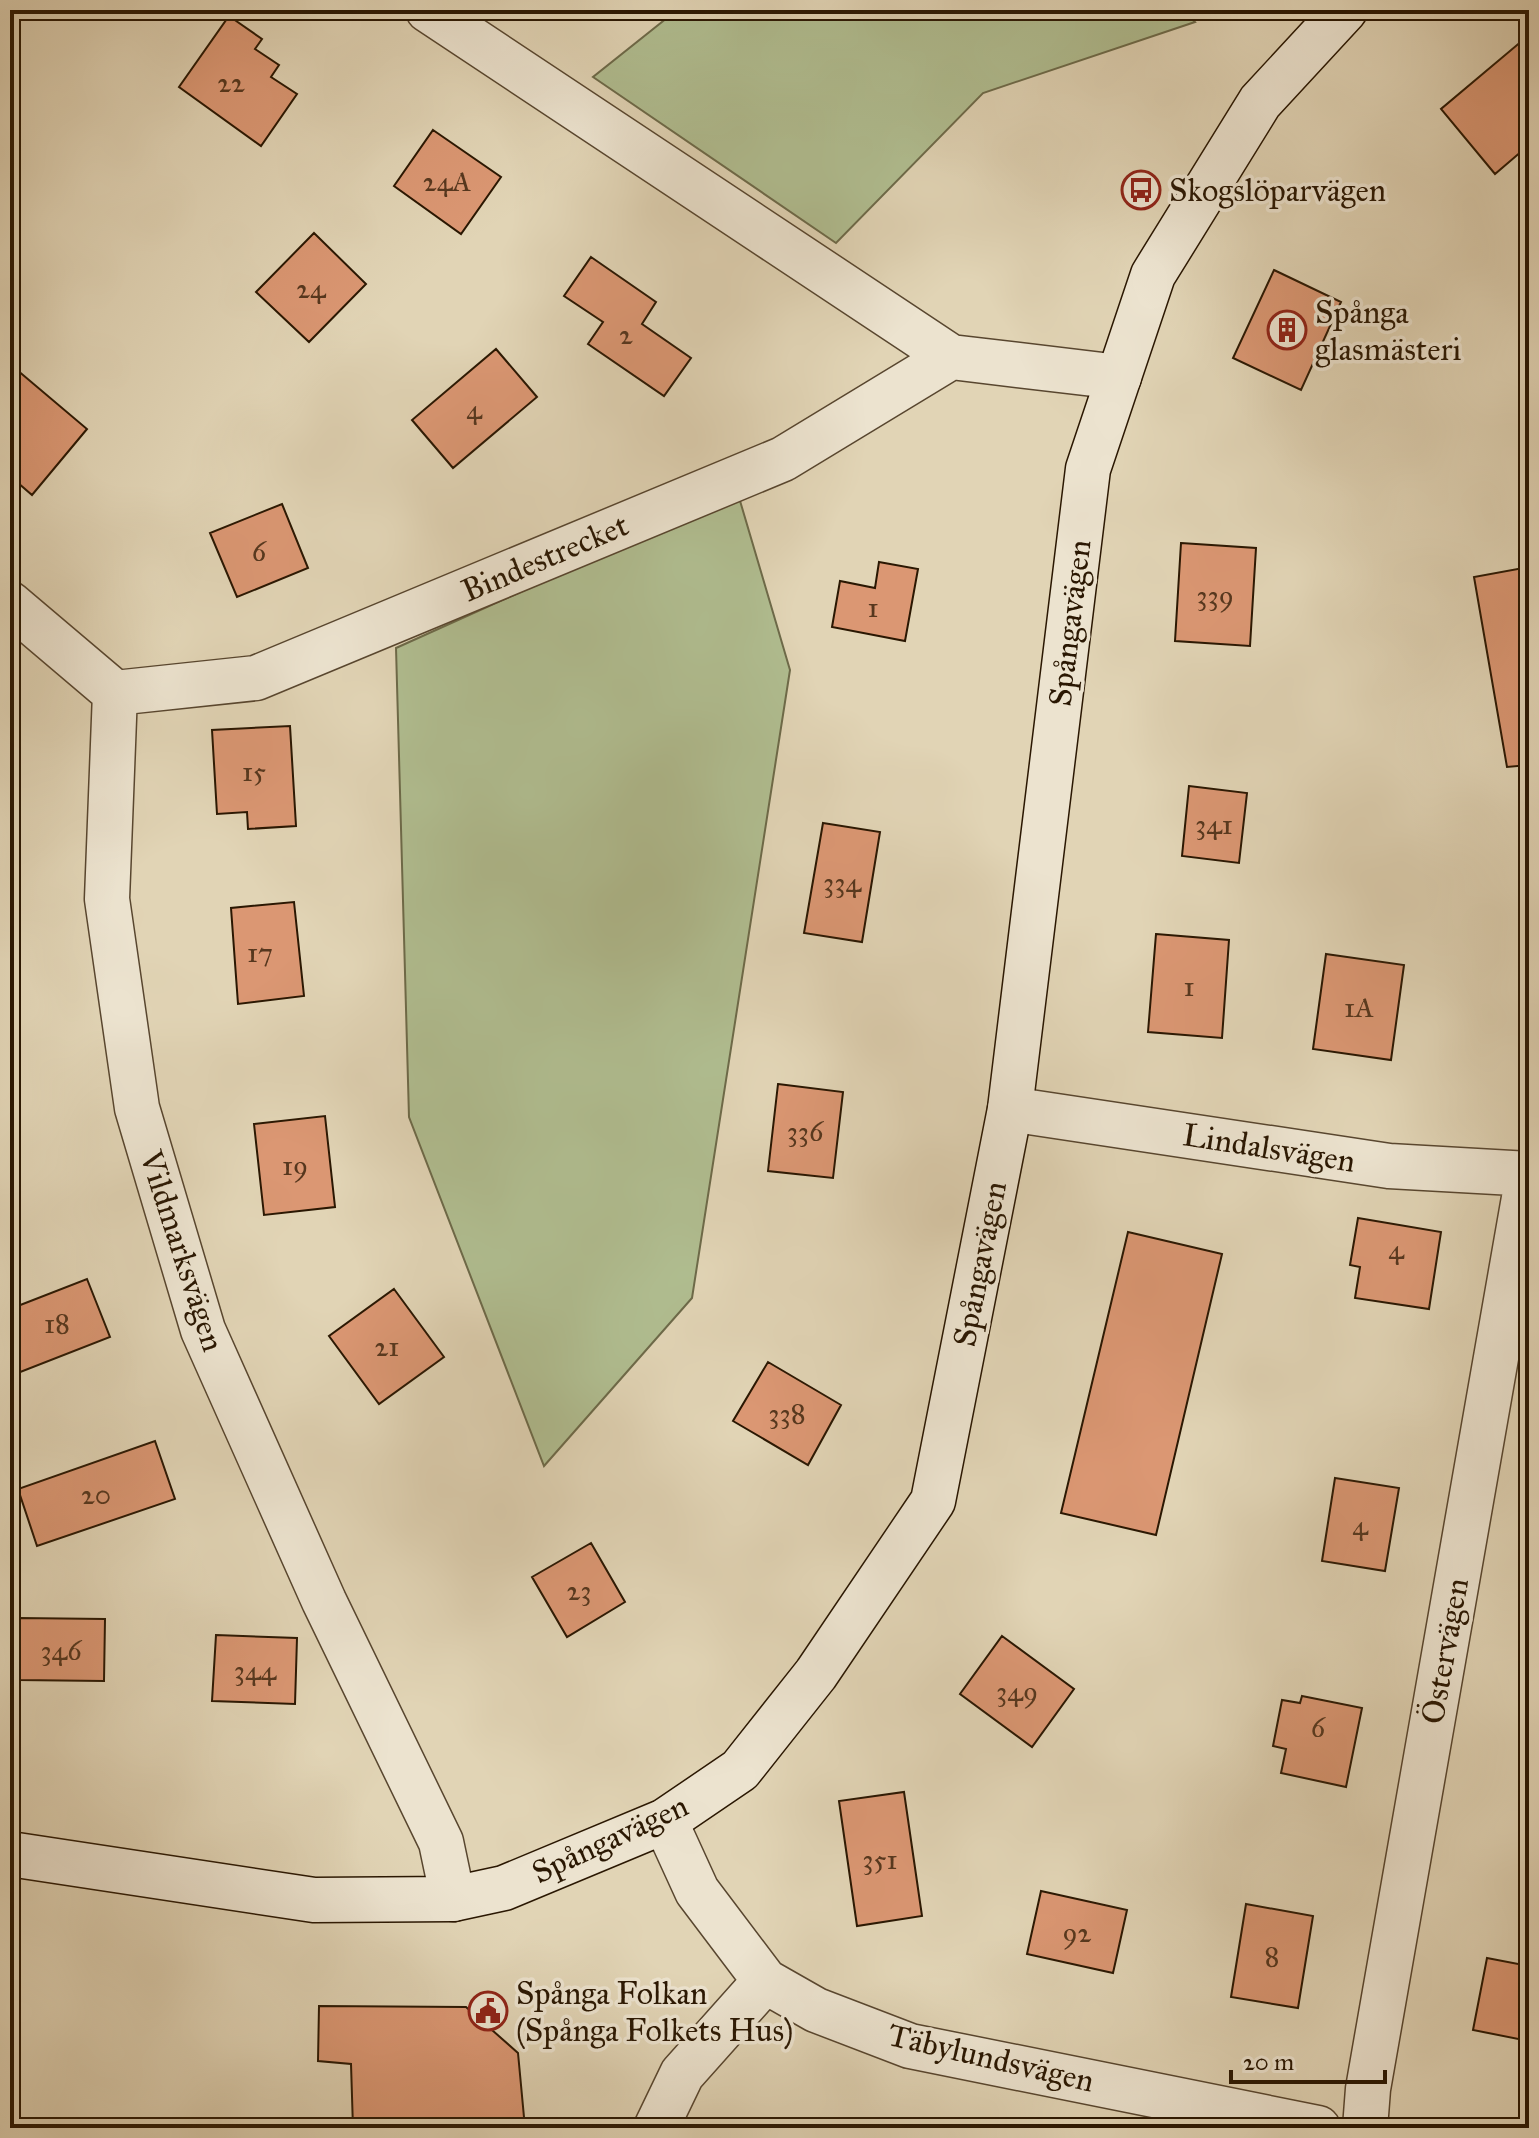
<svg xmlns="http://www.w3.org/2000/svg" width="1539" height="2138" font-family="'IM FELL Great Primer',serif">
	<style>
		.green { fill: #b0bd90; stroke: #6d6a49; stroke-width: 2 }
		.building { fill: #db9773; stroke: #2a1702; stroke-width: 2 }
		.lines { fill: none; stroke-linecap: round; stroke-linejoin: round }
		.street-casing { stroke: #58462f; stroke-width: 47 }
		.secondary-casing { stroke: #2a1702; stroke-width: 47 }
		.street { stroke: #ece3cf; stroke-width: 44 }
		.secondary { stroke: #ece3cf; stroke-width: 44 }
		.labels { text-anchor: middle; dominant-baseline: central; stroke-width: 7; stroke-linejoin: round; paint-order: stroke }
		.number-label { font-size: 28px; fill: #56371e }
		.poi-label { font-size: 32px; fill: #2a1702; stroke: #ece3cf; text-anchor: start }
		.street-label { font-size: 32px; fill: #2a1702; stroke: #ece3cf }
	</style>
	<rect width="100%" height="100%" fill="#e1d4b5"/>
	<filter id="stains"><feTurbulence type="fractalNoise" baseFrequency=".0025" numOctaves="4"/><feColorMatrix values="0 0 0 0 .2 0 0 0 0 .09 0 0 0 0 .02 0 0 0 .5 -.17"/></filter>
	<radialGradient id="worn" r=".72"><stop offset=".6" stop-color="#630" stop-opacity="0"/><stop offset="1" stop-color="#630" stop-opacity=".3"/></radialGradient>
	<path class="green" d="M677,10h506l12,12 -212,71 -147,150 -243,-166z
		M738,494l52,176 -98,628 -148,168 -135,-349 -13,-469z"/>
	<path class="building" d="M229,16l33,23 -7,10 24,16 -8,12 26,17 -36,52 -82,-59z
		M1529,35v110l-34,29 -54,-65z
		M433,130l68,47 -40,57 -67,-48z
		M314,233l52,51 -57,58 -53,-50z
		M591,257l65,45 -14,22 49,34 -27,38 -76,-52 15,-22 -39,-26z
		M1274,270l67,32 -40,88 -68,-32z
		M496,349l41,48 -84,71 -41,-48z
		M10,364l77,65 -55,66 -22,-19z
		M282,504l26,64 -71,29 -27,-64z
		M1181,543l75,5 -6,98 -75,-5z
		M879,562l39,7 -13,72 -73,-14 8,-46 35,7z
		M1529,567v198l-22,2 -33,-190z
		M290,726l6,100 -48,3 -1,-17 -30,2 -5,-84z
		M1189,786l58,7 -8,70 -57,-7z
		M823,823l57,9 -18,110 -58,-9z
		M294,902l10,94 -66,8 -7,-96z
		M1156,934l73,6 -7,98 -74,-6z
		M1326,954l78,11 -13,95 -78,-11z
		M778,1084l65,8 -10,86 -65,-7z
		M325,1116l10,91 -71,8 -10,-91z
		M1358,1218l83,14 -12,77 -74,-11 5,-31 -10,-2z
		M1128,1232l94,22 -66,281 -95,-22z
		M87,1279l23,58 -100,39v-67z
		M394,1289l50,68 -65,47 -50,-68z
		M768,1362l73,43 -33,60 -75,-44z
		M155,1441l20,58 -138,47 -19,-57z
		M1335,1478l64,10 -14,83 -63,-10z
		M591,1543l34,59 -58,35 -35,-60z
		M19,1618l86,1 -1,62 -86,-1z
		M216,1635l81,3 -2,66 -83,-3z
		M1002,1636l72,53 -42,58 -72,-53z
		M1302,1696l60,12 -16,79 -65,-14 5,-24 -13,-3 9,-46 18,3z
		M904,1792l18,124 -65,10 -18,-125z
		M1041,1891l86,19 -14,63 -86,-19z
		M1246,1904l67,12 -15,92 -67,-11z
		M1487,1958l42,8v75l-56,-11z
		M319,2006l147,1 52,46 7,75h-172l-2,-64 -33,-3z"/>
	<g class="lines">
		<defs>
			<path id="street" d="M428,10l523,347 168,20
				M10,604l105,89
				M115,693l-8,206 30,209 66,222 121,271 117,241 12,57
				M115,693l141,-15 527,-219 168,-102
				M1010,1109l379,57 140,8
				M665,1821l32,70 68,90 51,29 94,36 408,82
				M656,2128l26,-54 83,-93
				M1365,2128l3,-39 160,-914"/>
			<path id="secondary" d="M10,1854l304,46 139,-1 51,-11 161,-67 75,-51 76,-96 117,-173 77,-392 78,-640 65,-194 107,-173 85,-92"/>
		</defs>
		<use href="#street" class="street-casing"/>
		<use href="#secondary" class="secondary-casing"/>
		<use href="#street" class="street"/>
		<use href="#secondary" class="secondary"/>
	</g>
	<defs>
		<symbol id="bus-ring" viewBox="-11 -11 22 22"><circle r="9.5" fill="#ece3cf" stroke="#8f2418" stroke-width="1.5"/><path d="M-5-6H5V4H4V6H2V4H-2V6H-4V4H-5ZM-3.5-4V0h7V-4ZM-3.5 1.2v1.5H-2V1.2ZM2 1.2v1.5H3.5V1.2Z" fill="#8f2418"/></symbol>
		<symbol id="building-ring" viewBox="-11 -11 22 22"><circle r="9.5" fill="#ece3cf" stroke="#8f2418" stroke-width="1.5"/><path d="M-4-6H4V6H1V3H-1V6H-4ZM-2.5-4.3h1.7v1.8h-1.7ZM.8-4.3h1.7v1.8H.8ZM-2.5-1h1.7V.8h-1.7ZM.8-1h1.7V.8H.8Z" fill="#8f2418"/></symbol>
		<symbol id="civic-ring" viewBox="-11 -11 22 22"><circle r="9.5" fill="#ece3cf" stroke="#8f2418" stroke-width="1.5"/><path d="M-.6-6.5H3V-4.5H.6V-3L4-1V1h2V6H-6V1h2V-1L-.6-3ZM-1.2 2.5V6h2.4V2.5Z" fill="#8f2418"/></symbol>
	</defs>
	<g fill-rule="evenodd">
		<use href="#bus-ring" x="1119" y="168" width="44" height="44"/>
		<use href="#building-ring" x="1265" y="308" width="44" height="44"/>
		<use href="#civic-ring" x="466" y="1989" width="44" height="44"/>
	</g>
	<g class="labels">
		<g class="number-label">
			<text x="231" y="82">22</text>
			<text x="447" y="181">24A</text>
			<text x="311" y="288">24</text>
			<text x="626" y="334">2</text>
			<text x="474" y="409">4</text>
			<text x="259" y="551">6</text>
			<text x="1215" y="595">339</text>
			<text x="873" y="607">1</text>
			<text x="254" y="771">15</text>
			<text x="1214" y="824">341</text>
			<text x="842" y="882">334</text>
			<text x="260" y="952">17</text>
			<text x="1189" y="986">1</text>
			<text x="1359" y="1007">1A</text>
			<text x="805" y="1131">336</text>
			<text x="295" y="1165">19</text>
			<text x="1396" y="1249">4</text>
			<text x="57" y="1323">18</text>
			<text x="387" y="1346">21</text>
			<text x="787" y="1413">338</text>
			<text x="96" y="1494">20</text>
			<text x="1360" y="1525">4</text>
			<text x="579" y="1590">23</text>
			<text x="61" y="1650">346</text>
			<text x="255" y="1670">344</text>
			<text x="1017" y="1691">349</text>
			<text x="1318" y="1727">6</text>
			<text x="880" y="1859">351</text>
			<text x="1077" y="1932">92</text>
			<text x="1272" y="1956">8</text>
		</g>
		<g class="poi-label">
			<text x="1169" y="190">Skogslöparvägen</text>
			<text x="1315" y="312">Spånga<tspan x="1315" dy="37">glasmästeri</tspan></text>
			<text x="516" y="1993">Spånga Folkan<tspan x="516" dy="37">(Spånga Folkets Hus)</tspan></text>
		</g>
		<g class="street-label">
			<text transform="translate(545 558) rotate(-23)">Bindestrecket</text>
			<text transform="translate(1070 623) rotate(-83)">Spångavägen</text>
			<text transform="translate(1269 1148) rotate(9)">Lindalsvägen</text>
			<text transform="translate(182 1251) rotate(72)">Vildmarksvägen</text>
			<text transform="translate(980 1264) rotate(-79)">Spångavägen</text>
			<text transform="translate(1445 1651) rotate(-80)">Östervägen</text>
			<text transform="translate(610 1839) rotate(-25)">Spångavägen</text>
			<text transform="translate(991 2058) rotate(13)">Täbylundsvägen</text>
		</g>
	</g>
	<rect width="1539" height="2138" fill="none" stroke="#e1d4b5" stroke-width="40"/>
	<rect x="12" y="12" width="1515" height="2114" fill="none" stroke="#2a1702" stroke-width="4"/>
	<rect x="20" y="20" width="1499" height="2098" fill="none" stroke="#2a1702" stroke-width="2"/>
	<path d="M1231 2070v12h154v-12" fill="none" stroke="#2a1702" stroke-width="4"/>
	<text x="1243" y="2070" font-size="24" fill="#2a1702" stroke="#ece3cf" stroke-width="6" paint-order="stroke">20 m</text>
	<rect width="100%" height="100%" filter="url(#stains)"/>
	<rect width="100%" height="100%" fill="url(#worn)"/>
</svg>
